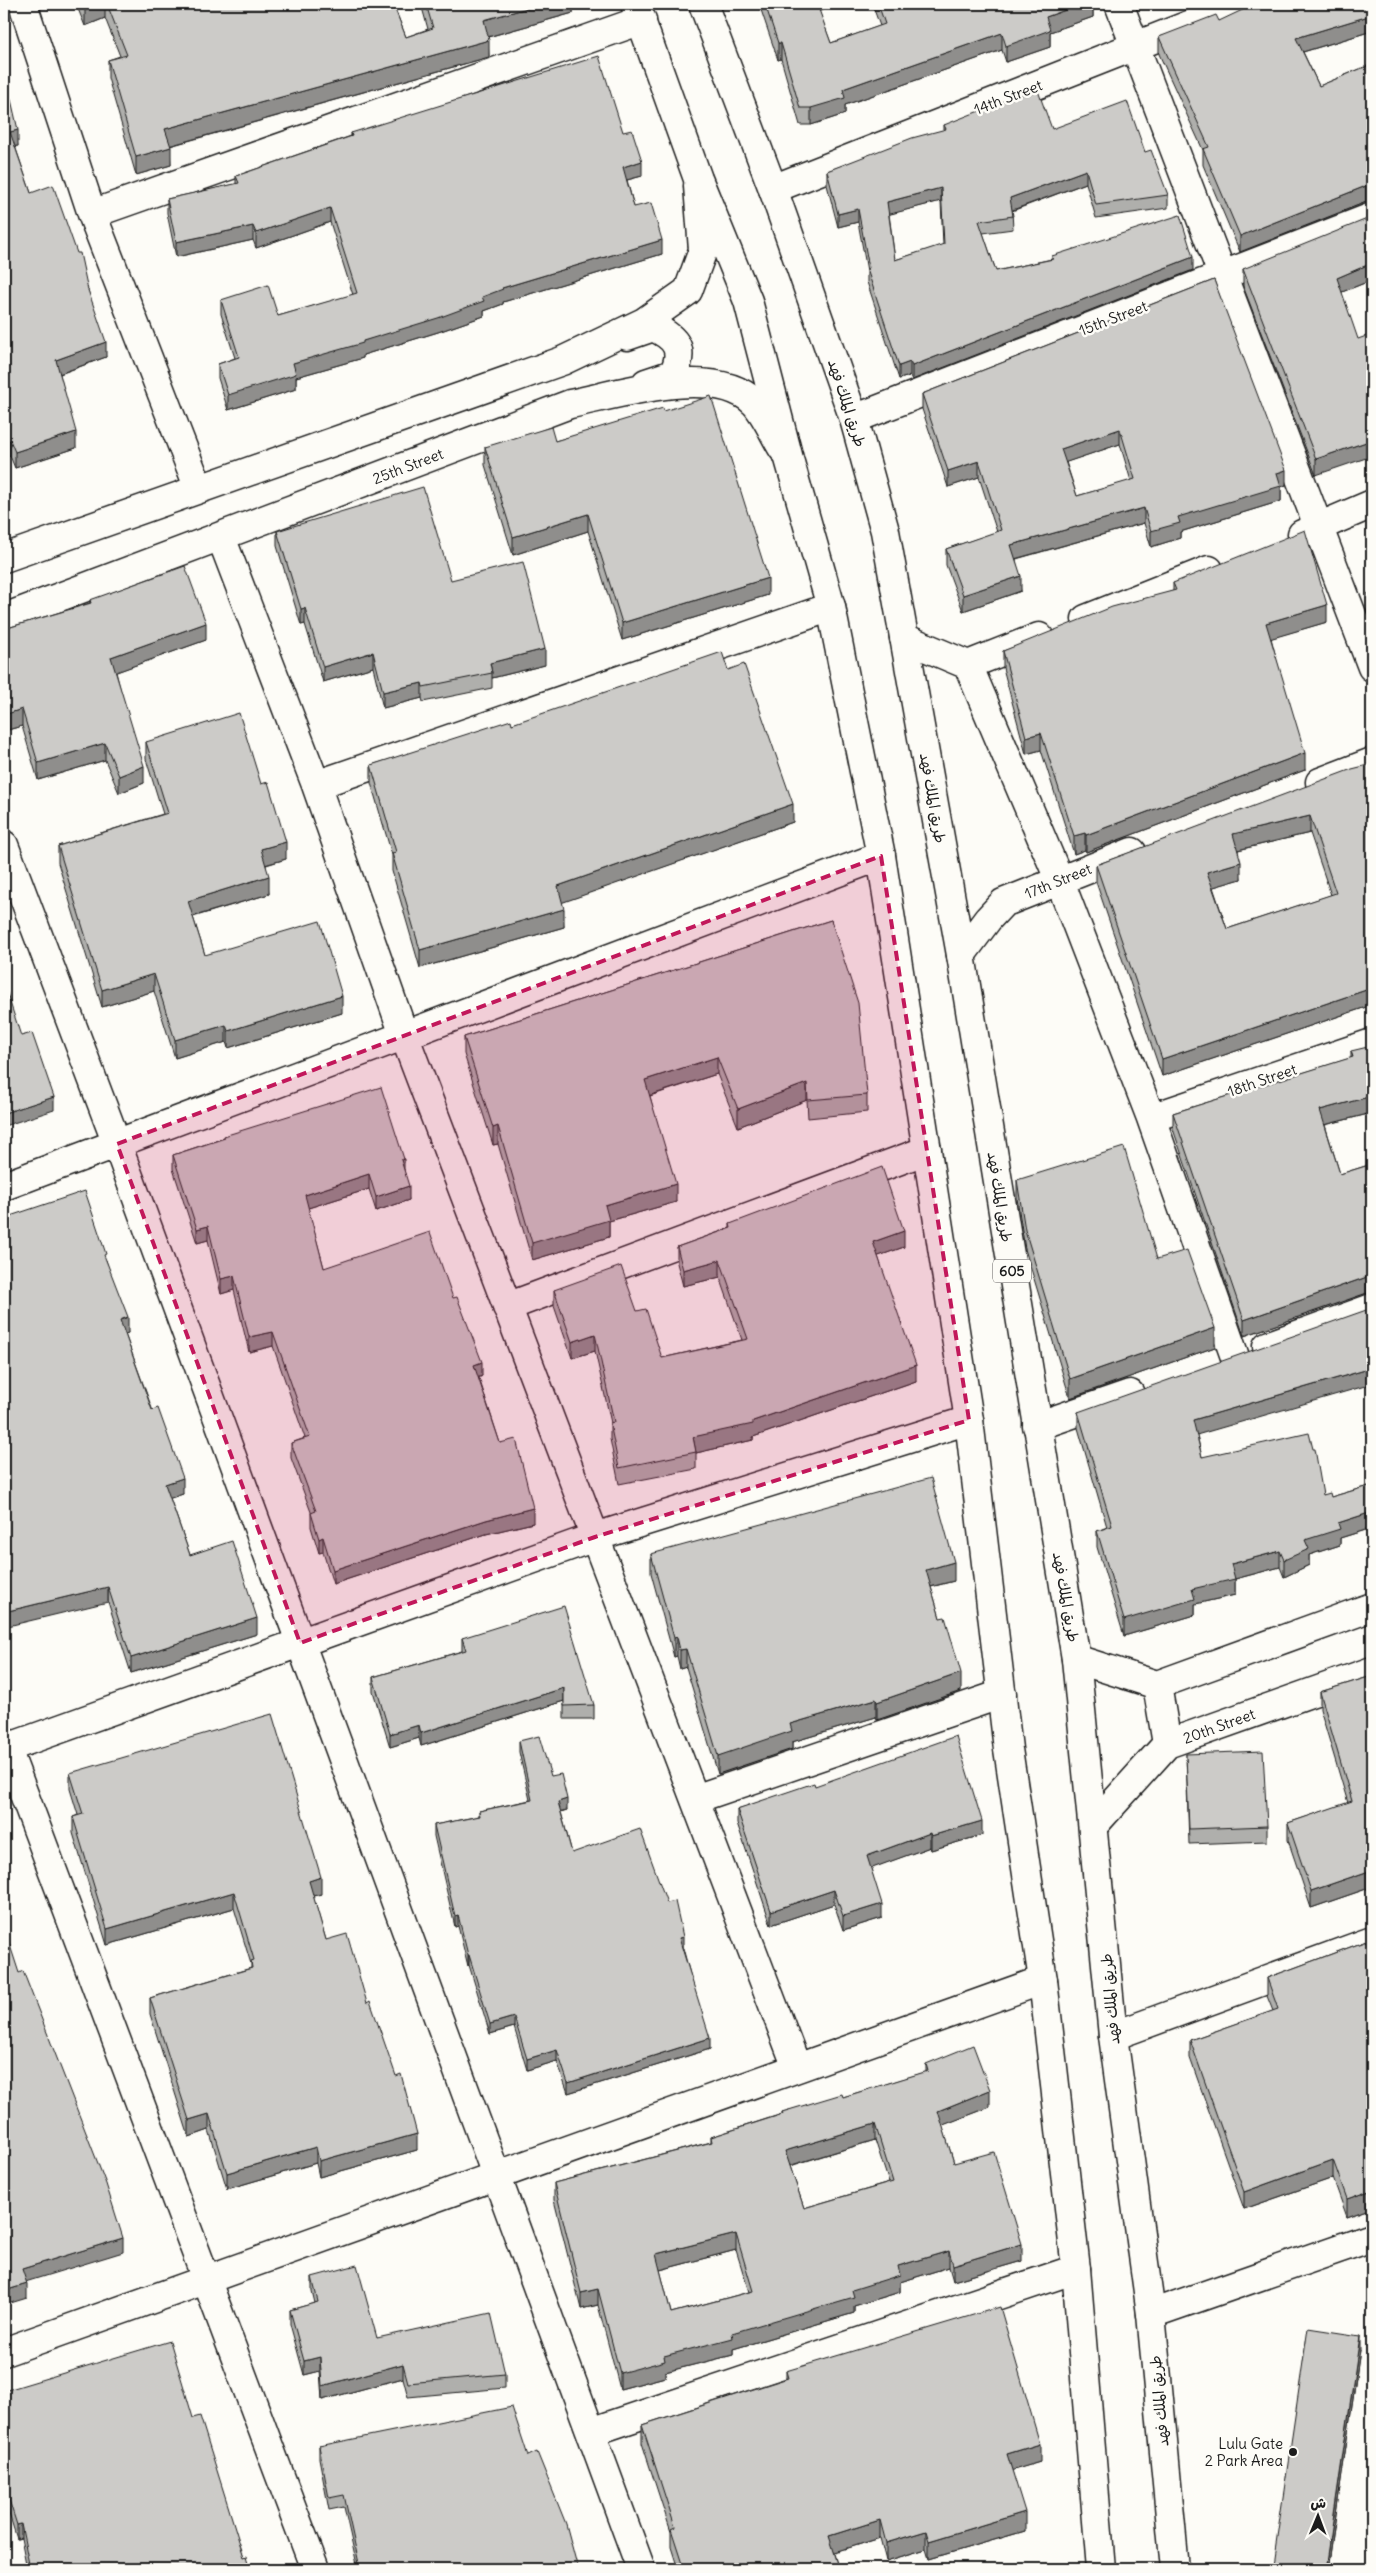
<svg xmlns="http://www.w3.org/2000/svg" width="1376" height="2573" font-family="Delius,'Playpen Sans Arabic',sans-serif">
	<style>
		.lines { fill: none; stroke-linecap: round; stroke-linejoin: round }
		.minor-casing { stroke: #1c1c1c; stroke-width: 31 }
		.highway-casing { stroke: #1c1c1c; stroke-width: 31 }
		.minor { stroke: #fdfcf7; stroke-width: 28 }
		.highway { stroke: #fdfcf7; stroke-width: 28 }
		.wall { fill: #afafac; stroke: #1c1c1c; fill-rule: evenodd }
		.shaded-wall { fill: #8f8e8c; stroke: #1c1c1c }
		.building { fill: #cccbc8; stroke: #1c1c1c; fill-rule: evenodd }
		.marked { fill: #c2185b; fill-opacity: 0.2; stroke: #c2185b; stroke-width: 4; stroke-dasharray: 10 6; stroke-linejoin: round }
		.poi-dot { fill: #1c1c1c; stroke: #fdfcf7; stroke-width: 2 }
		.labels { text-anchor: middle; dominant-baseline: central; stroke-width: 5; stroke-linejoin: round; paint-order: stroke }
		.shield { fill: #fdfcf7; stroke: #605f5e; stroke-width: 1 }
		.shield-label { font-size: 14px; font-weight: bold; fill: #1c1c1c }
		.street-label { font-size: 15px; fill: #1c1c1c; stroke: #fdfcf7 }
		.poi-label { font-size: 15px; fill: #1c1c1c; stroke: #fdfcf7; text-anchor: end }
	</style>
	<rect width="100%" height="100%" fill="#fdfcf7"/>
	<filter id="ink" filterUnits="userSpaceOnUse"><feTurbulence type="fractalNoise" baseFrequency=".02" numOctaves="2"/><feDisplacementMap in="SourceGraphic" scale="10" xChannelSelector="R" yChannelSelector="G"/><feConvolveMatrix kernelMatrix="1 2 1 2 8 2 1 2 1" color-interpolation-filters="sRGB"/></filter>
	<g filter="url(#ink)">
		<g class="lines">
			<defs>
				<path id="minor" d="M23,4l69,210 107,275
					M1119,4l253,663
					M773,189l469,-185
					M92,214l550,-194
					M627,336l26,-9c24,11 32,23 20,47l-27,9
					M854,419l518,-202
					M1302,534l70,-30
					M221,537l95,248 88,250 393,1033
					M4,558l558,-197 82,-39 44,-31 15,-41 -5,-64
					M4,618l566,-214c49,-10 145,-41 185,-1 11,12 19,32 28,46
					M1086,619l123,-49
					M904,638l64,27 91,214 92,239 84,239
					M968,665l71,-28
					M1320,782l52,-20
					M316,785l515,-178
					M4,845l113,299 524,1425
					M961,955l27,-36 15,-16 129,-51
					M1151,1118l221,-75
					M4,1186l877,-330
					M507,1307l420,-157
					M1267,1346l105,-38
					M1037,1426l93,-32
					M1076,1659l81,26 215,-78
					M1157,1685l10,59
					M4,1741l311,828
					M4,1749l591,-212 374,-117
					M695,1799l307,-105
					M1094,1825l73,-81 205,-73
					M1113,2036l259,-95
					M1151,2314l221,-77
					M4,2352l1039,-372
					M591,2432l485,-163"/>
				<path id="highway" d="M635,4l63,175 50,122 41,158 42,148 50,249 88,564 39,329 35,231 33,289 25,300
					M703,4l70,185 81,230 31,112 76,424 115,704 37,377 38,278 24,255"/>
			</defs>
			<use href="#minor" class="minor-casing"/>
			<use href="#highway" class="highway-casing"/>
			<use href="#minor" class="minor"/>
			<use href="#highway" class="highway"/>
		</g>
		<path class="wall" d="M76,4h317l13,33 22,-8 -7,-25h152v9l-85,24 1,20 -319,89 1,19 -35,10 -28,-97v-18l12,-4 -15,-38 -20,8z
			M759,4h81l-21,7 12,32 49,-17 -8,-22h221v13l-43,15v15l-44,15 -4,-12 -157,55v9l-34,11h-11l-19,-66 -3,1z
			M1372,4v27l-69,21 16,34 53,-22v138h-6l-126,50 -37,-87v-15l-44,-96v-17l60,-16z
			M4,69l14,77h-3l16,47 57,97 18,67 -46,17 16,74 -61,20 -5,-12 -6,2z
			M944,125l108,4 93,23 23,43v13l-72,10 -10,-35 -74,28 1,18 -30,4 13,38 56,-12v-3l141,14 -281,110 -2,-4 -11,3 -32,-97v-11l-9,-49 -20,5 -11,-42v-14l117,-41zM941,201l2,44 -48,15 -6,-46z
			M623,132l19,44 -15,4 7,27 28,47 -159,48v2l-19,7v5l-46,16 -75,23v3l-67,19v12l-68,21 -10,-32v-14l17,-6 -14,-44v-14l57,16 75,-21 -23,-73 -74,26 -3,-8 -77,17 -9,-44v-14l69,-15v-8l115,-40v-3z
			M1243,269l129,11 -30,12 -26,183 -73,-189z
			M1214,280l72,205 -5,2v14l-101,31v6l-29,9 -7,-24 -128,36 5,32 -58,20 -17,-46v-16l51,-17 -18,-55 -31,10 -26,-78v-15zM1120,444l11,37 -54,15 -11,-34z
			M664,411l104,184 -146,45 -34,-109 -75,24 -28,-90v-18l70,-6z
			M277,531l174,49 94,85 -53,13v10l-69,14 -1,-4 -39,10 -10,-41 -50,15 -18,-58 -4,1 -24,-79z
			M1173,583l154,39 -56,16 34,132 -219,82 -1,-2 -11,4 -33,-104 -15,4 -23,-86v-17l170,-60z
			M1372,591v27l-4,-11v-14z
			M90,600l116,40 -90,32 28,111 -25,10 -14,-33 -67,20 -16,-54 -18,5v-102l86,-26z
			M728,670l65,152 -231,80 2,25 -144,41 -28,-97v-16l-21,-72v-18l141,-41z
			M146,742l115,42 25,75 -20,6 3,29 -76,23 12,38 137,58 -114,35 -2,-6 -51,16 -21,-67 -52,16 -44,-144v-17l105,-32 -17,-55z
			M1372,764v241l-210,71 -66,-194v-17zM1310,833l21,62 -104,34 -14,-42 28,-8 -3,-29z
			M831,920l36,175v17l-59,6 -1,-18 -69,27 -21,-53 -67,22 26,106 -67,19v16l-77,23 -34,-116 -5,1 -29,-91v-17z
			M1351,1051l21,62 -47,12 15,49 32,-10v129h-5l-123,43 -71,-207v-16l178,-55z
			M224,1136l180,33 5,31 -33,11 -7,-22 -61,19 16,60 129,30 29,78 -3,2 21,65 33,80 -47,11 -153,50 -10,-32 -4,1 -8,-26v-15l-20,-54v-15l14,-5 -32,-92 -24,6 -15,-62 -13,4 -13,-54 -11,3 -24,-74v-14l51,-17z
			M1017,1180l198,167 -145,51 -45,-149 -8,-51z
			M730,1224l174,23 -26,9 38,125 -163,56v3l-57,13v16l-77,15 -9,-45v-16h1l-16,-72 -23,7 -18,-52v-16l83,21 25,47 80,-18 -22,-63 -37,9 -6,-23v-16l53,-19z
			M106,1260l22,73 -3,1 58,160 -13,4 20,57 67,79 -126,39 -23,-71z
			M1078,1412l119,23 5,22 121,38 8,2 41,-12v43l-32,10v7l-31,10v10l-25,12 -4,-10 -45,12v16l-40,9v11l-71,21 -27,-89v-16l10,-4 -29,-99z
			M651,1554l303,27 -23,6 30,104 -84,29 -1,-3 -84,25v7l-74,25 -32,-107 -6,2 -3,-13 -3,1 -23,-84z
			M462,1638l132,67v14h-30v-18l-143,45 -2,-8 -29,9 -17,-56v-14l89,-26z
			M1372,1676v211l-61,21 -23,-68v-17l60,-20 -28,-94v-17z
			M519,1741l32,35 16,34 -6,2 11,41 111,95 27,101 -142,44 -11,-32 -30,9 -13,-43 -24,7 -21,-69 -1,1 -10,-40 -3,1 -21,-91v-11l45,-9v-5l51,-11 -11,-48z
			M1186,1754l81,72v15l-78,3z
			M70,1773l251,121 -8,2 13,44 41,63 50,147 -98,27 -3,-14 -89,26 -18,-59 -20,7 -39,-123v-16l101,-30v-4l-17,-56 -127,37 -34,-112v-16l5,-2 -8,-26z
			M815,1786l167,49 -51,15 -1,-3 -59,21 11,50 -39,12 -9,-26 -63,21 -34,-102v-14z
			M1372,1939v269l-25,9 -14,-39 -89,31 -54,-151v-18l83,-29 -6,-15v-18z
			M926,2064l64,43 -48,18 12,38 68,98 -69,20 -4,-14 -49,15v10l-46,14v7l-121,36v6l-68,17v5l-45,12 -22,-84 -17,4 -27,-109v-17l157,-41v-5l71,-23v-2l61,-15 83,-25zM875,2140l14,43 -85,25 -14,-42zM736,2250l13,42 -78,21 -11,-43z
			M312,2277l65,61 128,36v14l-97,9 -5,-19 -81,22 -2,-29 -16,4 -14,-51v-14l25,-7 -3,-12z
			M1360,2350l-32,219h-55v-4z
			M786,2371l254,91 -28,8 13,61 -96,28 -3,-10 -40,12 -6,-23 -45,14 4,17h-161l-7,-22v-15l-29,-89v-18l144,-47z
			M4,2391l189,27 51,139 7,12h-224l-6,-31 -4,1 -13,-41z
			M319,2446l209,10 50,113h-220l-14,-62 -15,3 -10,-52z"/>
		<path class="shaded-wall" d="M95,4h10v14l-20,8v-18z
			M542,4h31v9l-89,25v-18z
			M814,4h26l-26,9z
			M1082,4h11v13l-43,15v15l-44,15v-16l40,-29z
			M1372,15v16l-76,23v-16z
			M1002,33v17l-157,55v9l-34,11v-17l32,-19z
			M489,40v17l-324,90v-18z
			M778,43h3v16l-3,1z
			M18,130v16l-8,1v-15z
			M171,147v18l-35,10v-18z
			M642,161v15l-19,5v-14z
			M1086,170v13l-76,28v-13z
			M1366,186v16l-126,50v-16z
			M941,188v13l-54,14v-13z
			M330,208v14l-74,26v-15z
			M858,209v13l-20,5v-13z
			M253,226v14l-77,17v-15z
			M662,240v14l-159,48v2l-19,7v5l-46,16 -75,23v3l-67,19v12l-68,21v-15l65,-32 70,-22 119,-44 20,-9z
			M1193,257v13l-281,110v-14z
			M1372,263v17l-35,14v-16z
			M106,342v15l-50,18v-15z
			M910,362v14l-11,3v-13z
			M1120,429v15l-59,20v-15z
			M76,432v16l-61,20v-16z
			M10,440v16l-6,2v-16z
			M1372,440v16l-56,19v-16z
			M979,461v16l-31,10v-16z
			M1286,470v15l-5,2v14l-101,31v6l-29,9v-16l27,-14 99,-44z
			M1144,508v15l-133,37v-15z
			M588,514v17l-75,24v-18z
			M1021,576v15l-58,20v-16z
			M768,578v17l-146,45v-17z
			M1327,605v17l-61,18v-17z
			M305,608v16l-4,1v-16z
			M206,623v17l-95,34v-17z
			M545,649v16l-53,13v-5l-2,-10z
			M373,652v15l-50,15v-15z
			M422,683v15l-39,10v-16z
			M22,709v17l-18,5v-16z
			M1041,733v17l-15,4v-17z
			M105,743v17l-67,20v-17z
			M1305,753v17l-219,82v-17z
			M144,766v17l-25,10v-17z
			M793,804v18l-235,82v-18z
			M1310,816v17l-77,18v-17z
			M1085,833v17l-11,4v-18z
			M286,842v17l-25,7v-17z
			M1241,862v17l-34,10v-17z
			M269,876v18l-81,24v-17z
			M564,909v18l-144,41v-18z
			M154,974v17l-52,16v-17z
			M1372,988v17l-210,71v-17z
			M342,996v17l-114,35v-17z
			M226,1025v17l-51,16v-18z
			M717,1057v17l-72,23v-17z
			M807,1083v17l-69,27v-18z
			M1372,1096v17l-52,13v-16z
			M54,1097v13l-50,16v-13z
			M498,1126v18l-5,1v-17z
			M404,1159v14l-3,-13z
			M369,1174v15l-64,20v-14z
			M676,1184v18l-67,19v16l-77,23v-17l73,-38z
			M409,1186v14l-33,11v-14z
			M208,1226v14l-11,3v-14z
			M904,1231v16l-31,11v-16z
			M720,1260v17l-37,9v-16z
			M234,1276v14l-13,4v-15z
			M1367,1277v16l-123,43v-16z
			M128,1317v16l-8,3v-16z
			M1215,1328v19l-145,51v-19z
			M273,1332v14l-24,6v-15z
			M595,1334v17l-23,7v-16z
			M482,1362v14l-8,3v-14z
			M916,1365v16l-163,56v3l-57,13 -3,-16 60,-16z
			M1372,1368v16l-179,52v-16z
			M183,1478v16l-18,6v-16z
			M533,1508v15l-47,11 -153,50v-14l153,-50z
			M1372,1512v16l-32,10v7l-31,10v10l-25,12v-17l21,-20 33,-17z
			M323,1537v15l-4,1v-14z
			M1280,1551v16l-45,12v16l-40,9v11l-71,21v-16l68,-31 39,-25z
			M954,1562v19l-28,7v-18z
			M108,1587v15l-104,25v-15z
			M257,1618v16l-126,39v-15z
			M677,1637v19l-3,1v-19z
			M686,1649v18l-6,2v-19z
			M961,1673v18l-84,29v-18z
			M564,1688v13l-143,45v-13z
			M876,1699v18l-84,25v7l-74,25v-18l72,-32z
			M419,1725v13l-29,9v-13z
			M567,1799v11l-9,2v-10z
			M982,1821v14l-51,15v-14z
			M930,1833v14l-63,23v-14z
			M1372,1870v17l-61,21v-17z
			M321,1877v17l-12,3v-16z
			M834,1890v14l-63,21v-14z
			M234,1892v16l-127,37v-16z
			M882,1904v14l-39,12v-14z
			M458,1915v11l-3,1v-11z
			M683,1937v11l-4,1v-11z
			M468,1955h1v10l-1,1z
			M514,2017v10l-24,7v-10z
			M710,2038v11l-142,44v-10z
			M557,2050v11l-30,9v-11z
			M990,2090v17l-52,20v-16z
			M209,2114v16l-20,7v-17z
			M875,2124v16l-90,27v-16z
			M417,2134v16l-98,27v-16z
			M316,2147v16l-89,26v-16z
			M1333,2160v18l-89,31v-17z
			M1372,2190v18l-25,9v-18z
			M736,2234v16l-80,21v-17z
			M123,2238v14l-101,31v-14z
			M1022,2244v17l-69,20v-16z
			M949,2251v16l-49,15v10l-46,14v7l-121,36v6l-68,17v5l-45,12v-16l44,-17 68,-23 120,-43 46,-24z
			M27,2284v14l-23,7v-14z
			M598,2289v16l-17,4v-16z
			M1360,2336v14l-32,219h-2z
			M320,2357v14l-16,4v-14z
			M403,2364v14l-81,22v-14z
			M1040,2444v18l-33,10v-18z
			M1025,2512v19l-96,28v-18z
			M880,2520v18l-51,16v-18z
			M21,2524v14l-4,1v-14z
			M926,2531v18l-40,12v-18z
			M368,2566v3h-8v-1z"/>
		<path class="building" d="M83,4h12l-10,4z
			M107,4h286l13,33 27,-9 -7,-24h116l-58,16 5,20 -324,89 6,18 -35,10 -28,-97 19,-5z
			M765,4h52l14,39 54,-19 -7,-20h204l-36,13 4,13 -44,16 -4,-13 -159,56 2,9 -34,10h-11l-19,-65h-3z
			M1255,4h117v11l-76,23 23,48 53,-22v121l-6,1 -126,50 -37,-87 6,-2 -50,-110 57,-22 3,6z
			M599,56l24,76 9,-2 10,31 -19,6 11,40 17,-4 11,37 -160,48 1,1 -21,8 2,4 -46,17 -75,23v2l-70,20 3,11 -68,21 -10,-31 21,-7 -18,-57 47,-15 10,31 79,-23 -27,-85 -74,25 -3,-7 -77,16 -9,-43 72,-16 -3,-7 116,-40 -1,-3z
			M4,69l14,61 -8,2 21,61 22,-8 24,68h3l8,37 18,52 -50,18 20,72 -61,20 -5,-12 -6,2z
			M1037,88l15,41 75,-28 18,51 6,-2 17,45 -72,10 -10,-35 -76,28 3,18 -34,5 17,50 57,-12 -1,-3 128,-41 13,42 -281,109 -2,-4 -11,4 -32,-97 2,-1 -11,-59 -20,5 -11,-43 85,-33 34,-9 -2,-4zM941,188l3,56 -49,16 -8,-58z
			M1372,217v46l-35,15 21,61 14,-5v106l-56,19 -73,-190z
			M1214,280l72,190 -9,3 4,13 -103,31 2,6 -29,8 -7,-23 -133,37 10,31 -58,19 -17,-46 55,-19 -22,-69 -31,10 -26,-77zM1120,429l15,50 -58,17 -16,-47z
			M711,396l57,182 -146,45 -34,-109 -75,23 -28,-90 66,-20 4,14 108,-33 1,3z
			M423,487l28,93 72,-18 22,87 -55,14 2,10 -69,14 -1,-4 -39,9 -10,-40 -50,15 -18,-59 -4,1 -24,-78z
			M1305,530l22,75 -61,18 39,130 -219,82 -1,-2 -11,3 -33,-103 -15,4 -23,-86 109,-44 64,-17 -3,-7z
			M185,566l21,57 -95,34 33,109 -25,10 -14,-33 -67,20 -16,-54 -18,6v-86l87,-26 -1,-3z
			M1372,591v13l-4,-11z
			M722,652l6,18 16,-6 49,140 -235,82 6,23 -144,41 -28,-97 4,-1 -25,-87 140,-45 1,4z
			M239,713l22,71 7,-2 18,60 -25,7 8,27 -81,25 17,54 115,-34 22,75 -114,35 -2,-6 -51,15 -21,-66 -52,16 -44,-144 110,-33 -22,-71z
			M1372,764v224l-210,71 -66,-194 256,-96zM1310,816l26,77 -109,36 -20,-57 34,-10 -8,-28z
			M831,920l27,83 9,92 -59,5 -1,-17 -69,26 -21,-52 -72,23 31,104 -71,21 4,15 -77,23 -34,-117 -5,2 -29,-91z
			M4,984l17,52 11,-3 22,64 -50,16z
			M1372,1046v50l-52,14 20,64 32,-10v113h-5l-123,43 -71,-207 180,-56 -2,-6z
			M381,1087l23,72 -3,1 8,26 -33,11 -7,-23 -64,21 19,73 106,-36 23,66 4,-1 25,65 -8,3 26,78 16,-4 17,69 -47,12 -153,50 -10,-33 -4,2 -8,-26 5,-2 -25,-68 19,-6 -37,-105 -24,5 -15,-61 -13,3 -13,-53 -11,3 -24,-74 52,-17 -1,-2z
			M1124,1147l33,112 30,-9 28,78 -145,51 -45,-149 -8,-50z
			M882,1167l22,64 -31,11 43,123 -163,56v3l-60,13 3,15 -77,16 -9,-45 4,-1 -19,-88 -23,8 -18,-52 67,-24 16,45 9,-2 16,49 86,-19 -28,-79 -37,10 -6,-23 54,-19 -1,-4z
			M85,1191l21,63 -2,1 24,62 -8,3 32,90 6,-2 25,70 -18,6 25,71 42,-14 25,77 -126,40 -23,-71 -104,25v-394z
			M1372,1308v60l-179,52 9,37 107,-24 4,16h2l8,46 7,-2 1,4 41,-12v27l-34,11 2,6 -35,11 4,9 -25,11 -4,-9 -49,13 4,15 -43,10 3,10 -71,21 -27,-89 15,-5 -34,-114z
			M931,1478l23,84 -28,8 14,48 5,-1 16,56 -84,29 -1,-3 -86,25 2,7 -74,25 -32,-107 -6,1 -3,-13 -3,1 -23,-84z
			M564,1606l30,99 -30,1v-18l-143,45 -2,-8 -29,9 -17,-57 93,-27 -4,-12z
			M1372,1676v194l-61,21 -23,-68 64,-22 -32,-109z
			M272,1714l49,163 -12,4 17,59 21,-6 20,69 3,-2 26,75 5,-2 16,60 -98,27 -3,-14 -89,26 -18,-59 -20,6 -39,-122 102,-30 -1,-7 3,-1 -20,-68 -127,37 -34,-112 10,-3 -13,-41z
			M539,1736l12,40 10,-2 6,25 -9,3 14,51 68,-24 27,74 8,-2 8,36 -4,1 31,100 -142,45 -11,-33 -30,9 -13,-42 -24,7 -21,-69h-1l-10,-40 -3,1 -21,-91 46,-9 -1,-5 53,-11 -13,-59z
			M956,1736l26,85 -51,15 -1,-3 -63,23 15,48 -39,12 -9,-26 -63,21 -34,-102 77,-26 1,3z
			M1263,1751l4,75 -78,3 -3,-75z
			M4,1927l15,46 4,-2 83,213 17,54 -101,31 5,15 -23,7z
			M1372,1939v251l-25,9 -14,-39 -89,32 -54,-152 88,-31 -11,-31z
			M973,2045l17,45 -52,21 16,52 40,-11 28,92 -69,21 -4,-14 -51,15 2,9 -48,15 2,7 -122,36 1,5 -69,18 1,5 -45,12 -22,-84 -17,4 -27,-110 158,-41 -1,-5 72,-23 -1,-2 60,-18 1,3 85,-26 -2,-7zM875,2124l18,58 -89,26 -19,-57zM736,2234l17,57 -82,22 -15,-59z
			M357,2265l20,73 114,-25 14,61 -97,9 -5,-19 -81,22 -2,-29 -16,4 -14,-51 28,-8 -6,-25z
			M1000,2307l40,137 -33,10 18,58 -96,29 -3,-10 -40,12 -6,-23 -51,16 10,31 -5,2h-150l-13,-40 4,-2 -33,-102 146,-47 -2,-7z
			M1308,2328l52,8 -34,233h-22l-31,-4z
			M170,2341l23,77 7,-2 44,141 3,-1 4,13h-221l-9,-45 -4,1 -13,-41v-93z
			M512,2407l16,49 9,-4 29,72 12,45h-209l-1,-3 -8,2 -16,-73 -15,3 -10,-52z"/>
	</g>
	<path class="marked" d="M881,856l88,564 -374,117 -295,106 -183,-499z"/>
	<circle class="poi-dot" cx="1293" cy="2452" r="5"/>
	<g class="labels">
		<rect class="shield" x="993" y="1259.5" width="38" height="23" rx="4"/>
		<g class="shield-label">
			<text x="1012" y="1271">605</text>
		</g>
		<g class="street-label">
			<text transform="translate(1008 97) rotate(-21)">14th Street</text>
			<text transform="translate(1113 318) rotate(-21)">15th Street</text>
			<text transform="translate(847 403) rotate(72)">طريق الملك فهد</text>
			<text transform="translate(408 466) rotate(-21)">25th Street</text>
			<text transform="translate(933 798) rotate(80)">طريق الملك فهد</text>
			<text transform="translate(1058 881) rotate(-22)">17th Street</text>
			<text transform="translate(1262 1080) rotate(-19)">18th Street</text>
			<text transform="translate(1000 1197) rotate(81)">طريق الملك فهد</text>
			<text transform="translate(1066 1597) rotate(80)">طريق الملك فهد</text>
			<text transform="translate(1219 1726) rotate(-20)">20th Street</text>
			<text transform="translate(1110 1999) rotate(-95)">طريق الملك فهد</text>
			<text transform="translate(1159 2401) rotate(-95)">طريق الملك فهد</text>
		</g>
		<g class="poi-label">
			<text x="1283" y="2443">Lulu Gate<tspan x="1283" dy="17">2 Park Area</tspan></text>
		</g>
	</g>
	<rect width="1376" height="2573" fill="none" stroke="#fdfcf7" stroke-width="20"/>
	<rect x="10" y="10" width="1356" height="2553" fill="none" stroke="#1c1c1c" stroke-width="2" filter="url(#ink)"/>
	<g transform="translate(1318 2516) rotate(1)" stroke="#fdfcf7" stroke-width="4" paint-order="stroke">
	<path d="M0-4L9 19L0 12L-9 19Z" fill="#1c1c1c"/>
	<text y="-8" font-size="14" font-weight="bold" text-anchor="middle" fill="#1c1c1c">ش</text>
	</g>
</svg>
